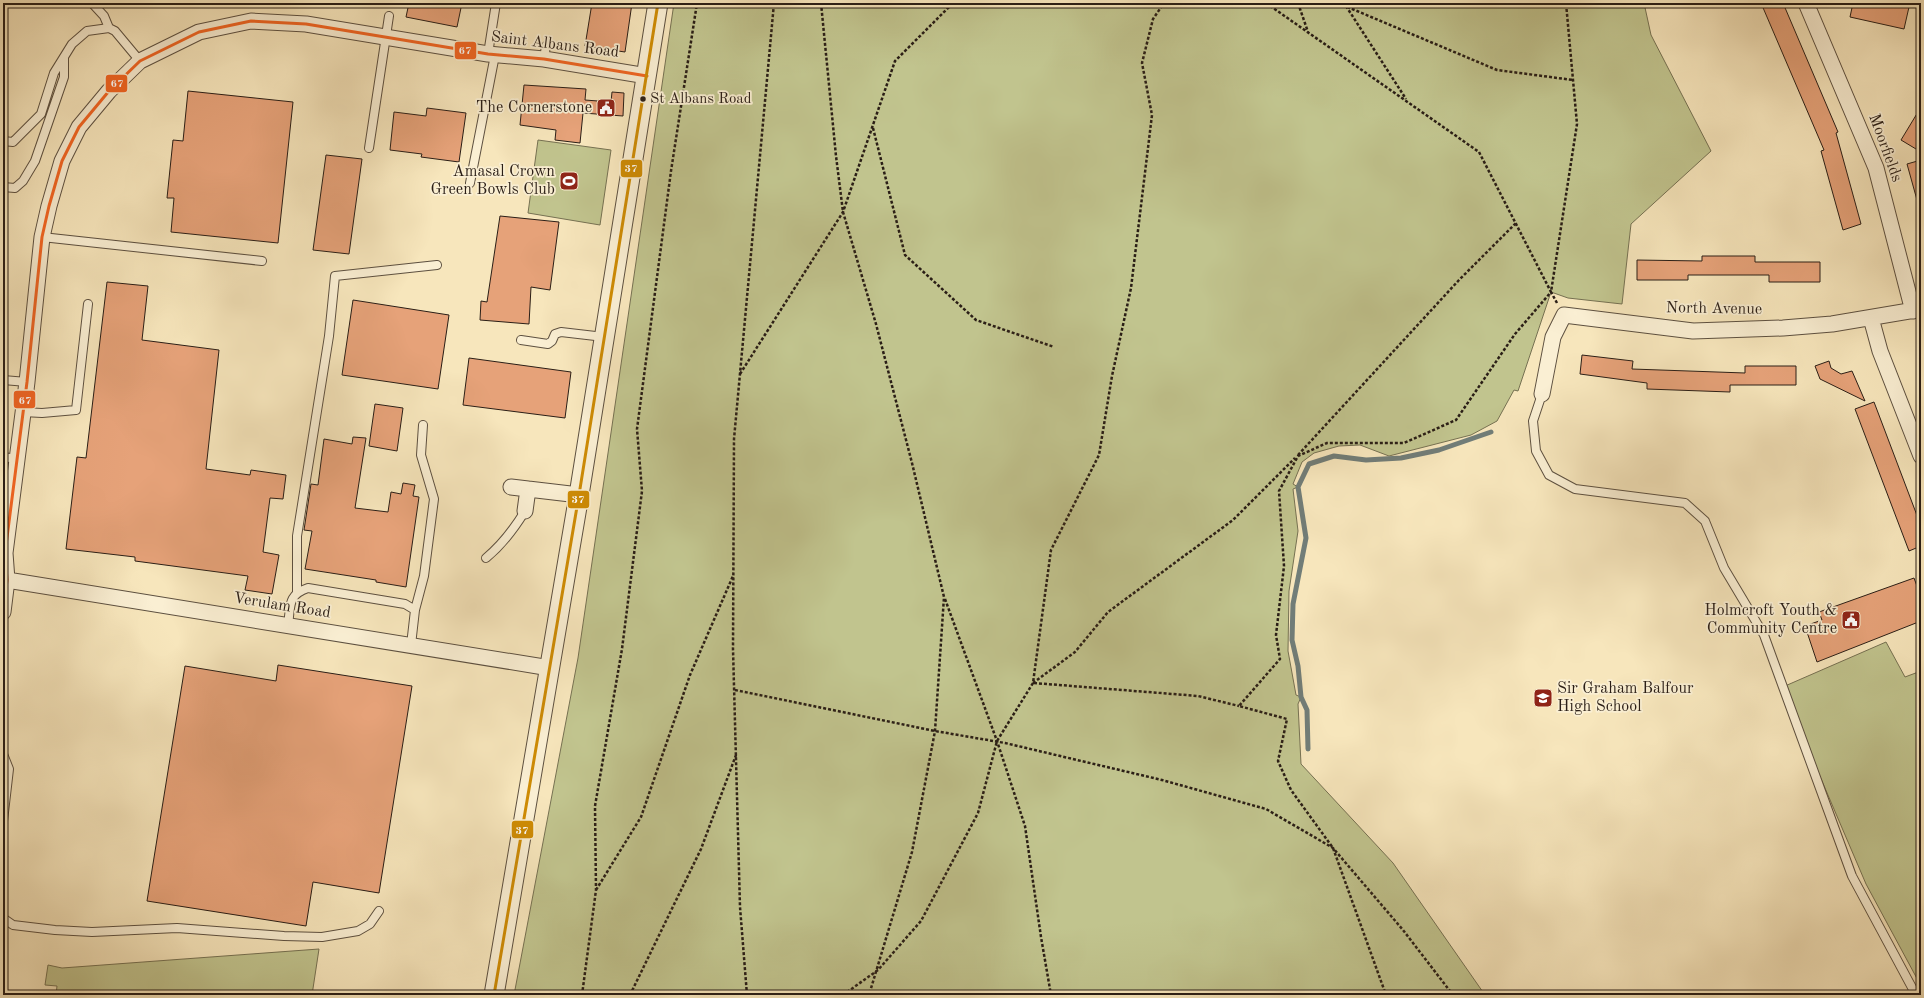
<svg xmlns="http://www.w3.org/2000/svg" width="1924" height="998" font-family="'Old Standard TT',serif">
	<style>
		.green { fill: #c1c48e; stroke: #767152 }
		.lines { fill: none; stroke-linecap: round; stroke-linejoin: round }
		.stream { stroke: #717d78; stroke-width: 5 }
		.building { fill: #e6a279; stroke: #2a1e16 }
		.service-casing { stroke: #5d5040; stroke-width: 10 }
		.minor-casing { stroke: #5d5040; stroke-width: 17 }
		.tertiary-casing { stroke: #5d5040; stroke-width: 21 }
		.path { stroke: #2a1e16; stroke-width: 2.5; stroke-dasharray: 3 2; stroke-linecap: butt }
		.service { stroke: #faefd3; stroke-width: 8 }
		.minor { stroke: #faefd3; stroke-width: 15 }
		.tertiary { stroke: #faefd3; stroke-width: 19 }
		.bus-1-casing { stroke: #faefd3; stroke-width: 6 }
		.bus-2-casing { stroke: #faefd3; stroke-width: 6 }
		.bus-1 { stroke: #f26522; stroke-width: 3 }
		.bus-2 { stroke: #ce8b04; stroke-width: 3 }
		.bus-dot { fill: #2a1e16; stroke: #faefd3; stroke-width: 1.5 }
		.labels { text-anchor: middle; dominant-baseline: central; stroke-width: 3.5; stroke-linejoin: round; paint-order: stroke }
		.bus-label { font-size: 15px; fill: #2a1e16; stroke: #faefd3; text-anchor: start }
		.street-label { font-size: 16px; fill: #2a1e16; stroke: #faefd3 }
		.poi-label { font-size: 16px; fill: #2a1e16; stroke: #faefd3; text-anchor: end }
		.line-badge { stroke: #faefd3; stroke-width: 1.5 }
		.badge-label { font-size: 11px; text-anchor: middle; font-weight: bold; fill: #fff }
	</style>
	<rect width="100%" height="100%" fill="#f7e6bc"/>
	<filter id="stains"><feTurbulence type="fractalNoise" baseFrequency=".005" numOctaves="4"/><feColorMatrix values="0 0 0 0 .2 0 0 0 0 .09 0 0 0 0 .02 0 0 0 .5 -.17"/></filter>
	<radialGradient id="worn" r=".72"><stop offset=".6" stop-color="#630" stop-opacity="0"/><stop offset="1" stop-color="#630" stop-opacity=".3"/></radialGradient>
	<path class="green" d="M674,3h970l7,32 60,116 -80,73 -9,80 -54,-6 -17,-6 -33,99 -4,-1 -17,31 -26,14 -82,21 -29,-11 -21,1 -25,7 -12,9 -9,22 5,3 -5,2 5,42 -9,60 -1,60 8,44 5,2 -3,7 3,60 92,99 92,132h-971l64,-337z
		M538,140l73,10 -11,75 -72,-12z
		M1886,642l19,35 16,-6v315l-55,-102 -56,-131 -25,-67z
		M319,949l-7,46h-256l1,-9 -12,-1 3,-20 14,3z"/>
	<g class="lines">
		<path class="stream" d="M1308,749l-1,-39 -6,-13 -3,-31 -6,-26 1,-36 13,-66 -8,-51 11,-23 25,-8 32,4 35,-2 38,-8 52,-18"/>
	</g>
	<path class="building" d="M409,3h53l-5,24 -51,-10z
		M592,3h40l-7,49 -40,-6z
		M1761,3h22l55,129 -2,1 25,91 -18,6 -22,-79 3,-1z
		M1853,3h38l18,4 -5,22 -54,-12z
		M524,85l62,4 -1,11 26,2 1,-10 12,1 -1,23 -40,-3 -3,30 -25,-3 1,-10 -36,-5z
		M188,91l105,11 -15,141 -107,-11 3,-34h-7l6,-58 10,1z
		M1921,107v45l-20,-12z
		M427,108l39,5 -7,49 -38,-5 1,-3 -32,-4 4,-38 32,4z
		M326,155l36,4 -13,95 -36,-4z
		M1921,160v40h-4l-10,-36z
		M500,216l59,6 -9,68 -19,-3 -2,37 -49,-4 1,-19 6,1z
		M1702,256h53v6h65v20h-51v-7h-81v5h-51v-20l65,1z
		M107,282l41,4 -6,54 77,10 -13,119 44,6 1,-5 35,5 -3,24 -13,-1 -7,54 16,3 -7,39 -27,-4 3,-14 -113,-15v-4l-69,-8 11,-92 9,1z
		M353,300l96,15 -11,74 -96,-14z
		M1582,355l51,6 -1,8 113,4v-7h51v19h-66v7l-83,-3v-6l-67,-9z
		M469,358l102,14 -6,46 -102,-13z
		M1829,361l2,7 10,6 11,-3 13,30 -45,-22 -5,-13z
		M1874,402l47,124v20l-12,5 -54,-142z
		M375,404l28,4 -6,43 -28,-5z
		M353,437l13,1 -11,70 33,4 3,-20 10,2 2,-11 12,2 -2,11 6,1 -13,90 -30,-5v-2l-71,-11 7,-38 -8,-1 7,-46 7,1 6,-46 28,5z
		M1914,578l7,19v24l-104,41 -12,-36 17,-6 -3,-8z
		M278,665l134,21 -33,207 -66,-11 -7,44 -159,-25 38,-235 91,15z"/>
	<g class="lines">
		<defs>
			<path id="service" d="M92,3l12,13 5,12
				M488,54l8,-51
				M544,59l2,-13
				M3,141l10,1 28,-28 13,-41 18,-29 15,-13 22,-3 6,3 25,30
				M369,148l20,-132
				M470,183l25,-128
				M3,187l12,1 8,-7 12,-20 29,-84v-19
				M42,237l220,24
				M521,340l27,4 4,-3 3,-7 6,-2 43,5
				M3,380l24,2
				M1542,394l-9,27 3,30 13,24 26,14 110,14 20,18 19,47 40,67 88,241 64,119
				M23,412l19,1 34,-3 12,-106
				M3,457l14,2
				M486,558c17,-14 28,-29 39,-47
				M297,592v-56l32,-200 6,-60 102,-11
				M415,610l9,-34 10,-77 -13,-44 2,-30
				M288,625c3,-19 -1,-30 20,-37l97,16 10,6 -4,35
				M3,754l6,15 -6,52
				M3,918l10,7 42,5 37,2 85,-4 107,8 38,1 36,-6 12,-7 9,-13"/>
			<path id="minor" d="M1806,3l70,165 37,143
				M1871,318l9,33 41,105
				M1542,394l11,-57 11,-22 129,16 90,-3 49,-4 89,-15
				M511,487l68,8
				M525,511l3,-22
				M7,580l543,88
				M3,612l4,-32 -2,-27 22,-171 15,-145 7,-31 13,-45 17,-34 30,-36 31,-30 59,-29 52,-11 55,3 182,30 56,5 103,17"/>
			<path id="tertiary" d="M494,995l85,-500 79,-492"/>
		</defs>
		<use href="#service" class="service-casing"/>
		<use href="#minor" class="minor-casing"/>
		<use href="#tertiary" class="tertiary-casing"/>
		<path class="path" d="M821,3l15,153 7,56 33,112 36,139 32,134 -9,134 -23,121 -43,143
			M1266,3l213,149 72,140 -36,42 -59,86 -52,23h-77l-29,13 -19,35 5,75 -8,69 4,24 -41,47 48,13 -9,42 13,29 42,58 53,147
			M1298,3l10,29
			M1338,3l159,67 76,10
			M1346,6l60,93
			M873,128l32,127 71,65 78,27
			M1557,303l-6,-11 26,-168 -11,-121
			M740,374l103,-162 52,-151 58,-58
			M1298,455l161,-175 57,-57
			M945,599l52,142 28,85 16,111 10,58
			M1033,683l42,-31 33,-40 125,-92 62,-62
			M1034,683l164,13 41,10
			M735,690l200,41 70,12 157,37 104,29 67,39 70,82 50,65
			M596,890l45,-73 49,-142 43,-99
			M582,995l14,-105 -1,-84 27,-157 20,-158 -5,-62 34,-258 26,-168
			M630,995l71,-146 35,-94
			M747,995l-7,-88 -7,-258 1,-210 40,-436
			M843,995l35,-25 43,-49 57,-108 19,-72 36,-58 18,-133 48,-95 13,-79 19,-88 21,-173 -10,-52 11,-44 11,-16"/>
		<use href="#service" class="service"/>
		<use href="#minor" class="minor"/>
		<use href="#tertiary" class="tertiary"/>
		<defs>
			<path id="bus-1" d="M3,612l4,-32 -2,-27 22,-171 15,-145 7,-31 13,-45 17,-34 30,-36 31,-30 59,-29 52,-11 55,3 182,30 56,5 103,17"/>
			<path id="bus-2" d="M494,995l85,-500 79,-492"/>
		</defs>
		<use href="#bus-1" class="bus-1-casing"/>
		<use href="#bus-2" class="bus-2-casing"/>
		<use href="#bus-1" class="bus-1"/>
		<use href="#bus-2" class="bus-2"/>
	</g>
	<defs>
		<symbol id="civic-square" viewBox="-11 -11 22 22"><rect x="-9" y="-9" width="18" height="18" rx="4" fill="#8f2418" stroke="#faefd3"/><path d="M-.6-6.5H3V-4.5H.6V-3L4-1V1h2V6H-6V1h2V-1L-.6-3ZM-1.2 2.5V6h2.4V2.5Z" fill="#fff"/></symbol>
		<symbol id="stadium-square" viewBox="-11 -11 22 22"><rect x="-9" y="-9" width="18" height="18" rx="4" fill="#8f2418" stroke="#faefd3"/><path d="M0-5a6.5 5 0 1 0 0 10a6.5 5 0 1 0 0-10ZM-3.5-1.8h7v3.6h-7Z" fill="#fff"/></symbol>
		<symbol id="school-square" viewBox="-11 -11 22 22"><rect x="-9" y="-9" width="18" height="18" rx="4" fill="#8f2418" stroke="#faefd3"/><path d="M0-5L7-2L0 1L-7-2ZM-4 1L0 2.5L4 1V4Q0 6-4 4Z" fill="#fff"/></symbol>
	</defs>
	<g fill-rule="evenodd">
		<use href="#civic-square" x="595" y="97" width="22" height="22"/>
		<use href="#stadium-square" x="558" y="170" width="22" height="22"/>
		<use href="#civic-square" x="1840" y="609" width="22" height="22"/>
		<use href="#school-square" x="1532" y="687" width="22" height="22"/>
	</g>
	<circle class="bus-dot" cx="643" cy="99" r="3.5"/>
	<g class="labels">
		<g class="bus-label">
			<text x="650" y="99">St Albans Road</text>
		</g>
		<g class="street-label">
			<text transform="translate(555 45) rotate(7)">Saint Albans Road</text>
			<text transform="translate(1885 148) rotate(70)">Moorfields</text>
			<text transform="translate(1714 309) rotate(1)">North Avenue</text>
			<text transform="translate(282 606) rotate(9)">Verulam Road</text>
		</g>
		<g class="poi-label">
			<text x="592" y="108">The Cornerstone</text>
			<text x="555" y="172">Amasal Crown<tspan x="555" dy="18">Green Bowls Club</tspan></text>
			<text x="1837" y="611">Holmcroft Youth &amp;<tspan x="1837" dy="18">Community Centre</tspan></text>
			<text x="1557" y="689" text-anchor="start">Sir Graham Balfour<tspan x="1557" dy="18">High School</tspan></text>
		</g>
	</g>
	<g class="line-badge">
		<rect x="454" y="41" width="23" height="19" rx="4" fill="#f26522"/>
		<rect x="105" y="74" width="23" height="19" rx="4" fill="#f26522"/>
		<rect x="620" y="159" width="23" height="19" rx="4" fill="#ce8b04"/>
		<rect x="13" y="390" width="23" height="19" rx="4" fill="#f26522"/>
		<rect x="567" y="490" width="23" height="19" rx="4" fill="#ce8b04"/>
		<rect x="511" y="820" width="23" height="19" rx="4" fill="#ce8b04"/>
	</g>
	<g class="badge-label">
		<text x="465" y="54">67</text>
		<text x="117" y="87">67</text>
		<text x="631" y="172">37</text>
		<text x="25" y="404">67</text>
		<text x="578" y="503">37</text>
		<text x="522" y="834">37</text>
	</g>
	<rect width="1924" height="998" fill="none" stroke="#f7e6bc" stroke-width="16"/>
	<rect x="4" y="4" width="1916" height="990" fill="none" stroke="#2a1e16" stroke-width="2"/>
	<rect x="8" y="8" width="1908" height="982" fill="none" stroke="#2a1e16"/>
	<rect width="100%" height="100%" filter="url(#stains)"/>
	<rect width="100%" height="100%" fill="url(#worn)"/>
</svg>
